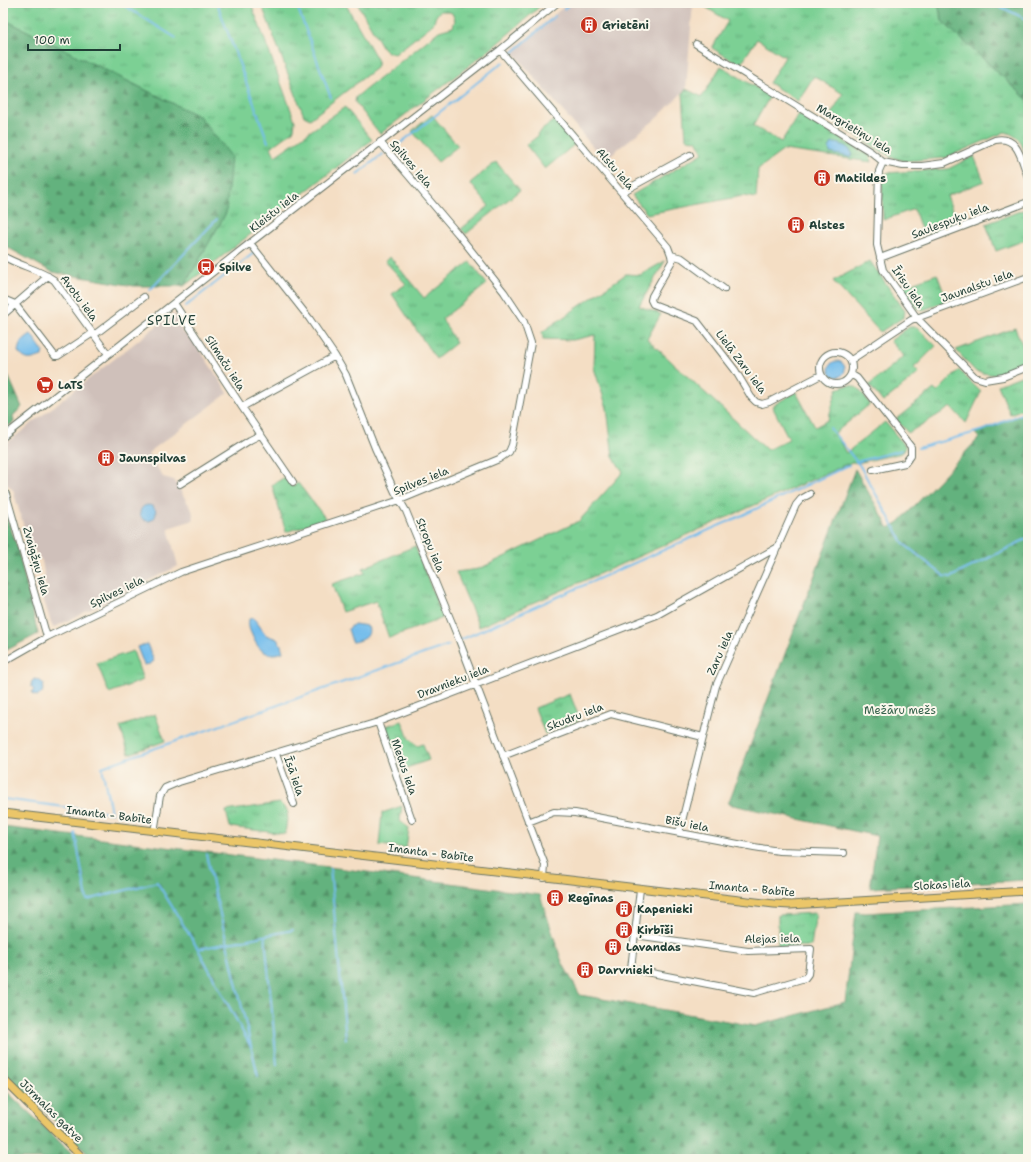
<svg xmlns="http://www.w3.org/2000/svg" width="1031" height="1162" font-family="'Shantell Sans',sans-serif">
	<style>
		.industrial { fill: #cfc0ba }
		.grass { fill: url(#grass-tufts); stroke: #4d8664 }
		.forest { fill: url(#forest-firs); stroke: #427859 }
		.water { fill: #74bdec; stroke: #4a7d90 }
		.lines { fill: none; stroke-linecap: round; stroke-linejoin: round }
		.stream { stroke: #74bdec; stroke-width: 2 }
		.minor-casing { stroke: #6a7566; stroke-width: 8 }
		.major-casing { stroke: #6a7566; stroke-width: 9 }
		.minor { stroke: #fff; stroke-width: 6 }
		.major { stroke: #ebc669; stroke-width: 7 }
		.labels { text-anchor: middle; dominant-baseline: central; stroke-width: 4; stroke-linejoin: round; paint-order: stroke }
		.poi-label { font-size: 11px; font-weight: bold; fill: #1f3d34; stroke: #fbf7ec; text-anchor: start }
		.street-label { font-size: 11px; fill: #1f3d34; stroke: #fbf7ec }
		.park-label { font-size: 11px; fill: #36624c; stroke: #fbf7ec }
		.quarter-label { font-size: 13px; letter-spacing: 1px; fill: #1f3d34; stroke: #fbf7ec }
	</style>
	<defs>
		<pattern id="grass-tufts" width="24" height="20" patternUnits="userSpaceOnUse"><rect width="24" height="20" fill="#7bd094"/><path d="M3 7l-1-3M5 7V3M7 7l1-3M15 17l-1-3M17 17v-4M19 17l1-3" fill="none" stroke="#64aa7a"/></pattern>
		<pattern id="forest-firs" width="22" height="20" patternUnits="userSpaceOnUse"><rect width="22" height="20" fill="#64b27e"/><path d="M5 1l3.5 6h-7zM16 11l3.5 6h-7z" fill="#529268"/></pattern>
	</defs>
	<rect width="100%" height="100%" fill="#fbf7ec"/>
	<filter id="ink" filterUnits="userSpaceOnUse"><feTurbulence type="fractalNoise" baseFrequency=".025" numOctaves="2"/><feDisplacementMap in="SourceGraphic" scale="8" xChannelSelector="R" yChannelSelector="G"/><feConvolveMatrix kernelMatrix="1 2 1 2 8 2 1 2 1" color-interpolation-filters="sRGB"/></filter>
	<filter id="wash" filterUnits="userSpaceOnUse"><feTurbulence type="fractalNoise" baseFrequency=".012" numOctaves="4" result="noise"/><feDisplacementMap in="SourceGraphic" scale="16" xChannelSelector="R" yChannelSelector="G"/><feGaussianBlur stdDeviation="0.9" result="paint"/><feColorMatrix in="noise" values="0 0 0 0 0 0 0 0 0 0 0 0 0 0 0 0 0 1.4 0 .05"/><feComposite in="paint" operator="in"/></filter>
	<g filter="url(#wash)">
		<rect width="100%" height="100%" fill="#f4dec4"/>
		<path class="industrial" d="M568,3h125l-7,86 -30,30 -52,41 -92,-109z
			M172,314l7,3 3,6 -1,6 2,5 7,1 38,58 -80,60 15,24 11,3 18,30 2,10 -26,8 10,38 -125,62 -11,-33 4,-10 -4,-24 -13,-17 -16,-54 -10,-10v-34z"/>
		<path class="grass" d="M3,3h248l44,118 -1,9 -23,17 4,9 70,-49 27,33 -188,146 42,-73 -26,-96 -197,-98z
			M261,3h84l33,58 -2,7 -66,51 -6,-3z
			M357,3h187l-52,45 -112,86 -25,-32 1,-5 83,-66 14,-4 2,-7 -3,-7 -6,-2h-6l-4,5 -3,8 -38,30 -7,-2 -5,-4z
			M699,3h239l4,18 86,79v64c-6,-17 -5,-27 -23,-32l-60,26 -40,3 -14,-4 -63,-38 15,-25 -29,-18 -16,25 -29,-18 16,-26 -28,-18 -17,26 -28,-17 16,-27z
			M721,66l49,30 -17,30 28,16 18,-28 71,42 2,6 -88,-12 -26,19 -2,29 -13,-2 -96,18 -15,-19 71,-42 -7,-13 -10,-1 -3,-46 3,-4 16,8z
			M432,115l26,31 -20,16 -26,-31z
			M555,120l20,24 -30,25 -19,-24 12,-9 -1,-2z
			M974,156l10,25 -37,15 10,27 -34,12 -9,-26 -31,11 -1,-43 4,-4 62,-4z
			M496,162l24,28 -54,44 -5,-5 28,-23 -19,-23z
			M1028,208v31l-32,12 -10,-27z
			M390,257l34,41 46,-36 17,22 -45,35 14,24 -20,16 -44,-65 14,-10 -21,-23z
			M665,261l-26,45 22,8 -14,25 120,111 22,-11 -17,-33 24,-14 19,35 13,-7 9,-31c20,-9 21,0 33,15l-35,29 11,20 39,-31 21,25 -4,6 -45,10 -5,-1 -373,165 -23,-55 23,-3 100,-48 44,-49 -10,-15 -6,-49 -13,-40 1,-33 -22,5 -30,-1 -1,-7 84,-58 14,1z
			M870,261l35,50 -1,6 -24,15 -47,-51z
			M937,274l10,27 -24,9 -6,-2 -16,-21z
			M909,327h8l19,19 -22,22 5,5 -36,29 -14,-17 35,-29 -14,-15z
			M1015,328l13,30v4l-33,13 -19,-3 -20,-22z
			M959,370l22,22 -15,31 -15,-16 -43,26 -12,-14 38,-30 3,3z
			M1026,374l2,5v28l-18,7 -12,-29z
			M285,477l7,10 6,-4 28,36 -40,13 -14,-47z
			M415,546l28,72 -54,20 -13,-37 -34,11 -10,-28 33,-11 -2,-5z
			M133,651l10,29 -34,13 -12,-30z
			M570,694l10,26 -35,14 -10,-26z
			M155,714l10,27 -36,13 -9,-27z
			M402,721l7,18 9,7 5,-2 6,16 -28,10 -15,-44z
			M280,803l8,8 -3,23 -55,-7 -4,-16z
			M402,806l-2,15 9,7 -3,20 -27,-3 3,-32z
			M816,913l-5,33 -33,1v-32z"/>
		<path class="forest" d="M938,3h90v97l-86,-79z
			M3,19l197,98 31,39 -5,57 -42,73h-50l-82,-14 -49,-27z
			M3,364l19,43 -9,9 1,6 -11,8z
			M1028,411v469l-158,8 7,-52 -149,-32 127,-335 34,59 10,-6 80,-84 -4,-5z
			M3,507l14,39 21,88 -35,18z
			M3,827l342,42 195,26 22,67 18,33 175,31 90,-24 11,-90 9,1 163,-9v255h-934l-91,-88z
			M3,1088l75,71h-75z"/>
		<path class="water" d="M832,143c8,-1 19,5 21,12l-3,2 -20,-4 -1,-5z
			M31,334l12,17 -1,5c-12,4 -15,6 -24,-4 1,-9 5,-13 13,-18z
			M829 369a8 8 0 1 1 16 0a8 8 0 1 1-16 0Z
			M140 513a8 8 0 1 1 16 0a8 8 0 1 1-16 0Z
			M253,618l3,3 10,14 11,4 4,6 2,7c-17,6 -25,-2 -31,-17 -3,-6 -4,-10 -3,-16z
			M354,624l14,2c4,12 -7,15 -16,16l-4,-13z
			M147,644l7,17 -4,3 -6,1 -7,-18z
			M34,679l5,1 5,4 -2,9 -4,3 -5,-1 -1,-3 2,-2 -4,-4h2l-1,-3z"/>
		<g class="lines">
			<path class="stream" d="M120,3l56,35
				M217,3l51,139
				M296,3l35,95
				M993,3l35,17
				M564,9l7,-6
				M511,54l44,-38
				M393,149l110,-87
				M357,174l26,-20
				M150,290l67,-71
				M186,306l69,-54
				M830,428l30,38 44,78 40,32 7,1 77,-39
				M918,448l66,-18 44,-19
				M856,462l46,-12
				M460,640l283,-125 106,-50
				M3,799l108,14 -9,-46 347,-122
				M75,833l12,67 70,-18 41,67 53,98
				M206,854l52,222
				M330,867l16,172
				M265,936l12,129
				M198,949l95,-19"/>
		</g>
	</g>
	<g filter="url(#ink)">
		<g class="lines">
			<defs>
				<path id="minor" d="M696,44l175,108 12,10 20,4h19l22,-3 51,-23c24,-5 26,20 33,37
					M500,50l168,197 3,8 1,6 -20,35 -1,4 2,4 44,17 38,49 16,27 5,5 6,2 7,-2 52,-27
					M883,162l-4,9 -2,74 6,25 34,48 58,59 10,3 18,-3 25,-10
					M622,192l68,-37
					M250,243l59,75 26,38 11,19 29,73 20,44 11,19 53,129 86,225 -1,13
					M671,255l11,3 42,31
					M3,256c16,10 36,13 51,24l54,74
					M880,258l148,-56
					M3,299l12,5 40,52h3l35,-23
					M174,303l68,104 51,75
					M3,315l45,-39
					M94,335l50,-38
					M820 368a16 16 0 1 1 32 0a16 16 0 1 1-32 0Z
					M851,360l60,-40 117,-43
					M852,375l5,3 54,69v8l-6,8 -32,7
					M242,407l93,-51
					M3,437l247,-194 250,-193 57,-47
					M180,484l70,-44 10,-5
					M3,491l3,3 41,143
					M3,662l44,-25 134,-65 219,-72 99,-41 10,-7 3,-7 19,-102 -7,-21 -20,-30 -46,-58 -78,-92
					M378,722l34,98
					M276,754l18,50
					M503,756l108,-42 92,23
					M528,822l26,-10 21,1 179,34 25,4 65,2
					M154,832l6,-36 5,-8 14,-6 199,-60 279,-107 121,-68
					M679,833l37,-147 80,-181 5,-6 9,-5
					M635,935l113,16 63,-2 -3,25 -3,4 -51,15 -123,-24 9,-80"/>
				<path id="major" d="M3,813l771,91 16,1 238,-14
					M3,1079l81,80"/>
			</defs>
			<use href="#minor" class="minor-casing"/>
			<use href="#major" class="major-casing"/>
			<use href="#minor" class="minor"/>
			<use href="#major" class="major"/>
		</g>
	</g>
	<defs>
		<symbol id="building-disc" viewBox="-11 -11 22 22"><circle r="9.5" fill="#c8321e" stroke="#fbf7ec"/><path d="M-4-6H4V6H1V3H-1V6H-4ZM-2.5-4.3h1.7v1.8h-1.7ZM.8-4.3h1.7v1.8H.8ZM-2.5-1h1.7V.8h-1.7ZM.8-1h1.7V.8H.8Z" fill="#fff"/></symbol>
		<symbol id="bus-disc" viewBox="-11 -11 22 22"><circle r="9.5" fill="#c8321e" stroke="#fbf7ec"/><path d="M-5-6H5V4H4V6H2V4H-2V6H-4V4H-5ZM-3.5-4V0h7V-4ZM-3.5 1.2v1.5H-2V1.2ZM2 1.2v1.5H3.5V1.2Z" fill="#fff"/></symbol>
		<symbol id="supermarket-disc" viewBox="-11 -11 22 22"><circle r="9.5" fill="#c8321e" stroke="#fbf7ec"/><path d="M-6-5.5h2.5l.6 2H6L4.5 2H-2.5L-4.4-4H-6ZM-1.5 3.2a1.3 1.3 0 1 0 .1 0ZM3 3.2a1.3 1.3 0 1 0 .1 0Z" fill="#fff"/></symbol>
	</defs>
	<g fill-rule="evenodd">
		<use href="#building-disc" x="579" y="15" width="20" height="20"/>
		<use href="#building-disc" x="812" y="168" width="20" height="20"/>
		<use href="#building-disc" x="786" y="215" width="20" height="20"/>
		<use href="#bus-disc" x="196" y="257" width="20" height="20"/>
		<use href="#supermarket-disc" x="35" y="375" width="20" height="20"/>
		<use href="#building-disc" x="96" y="448" width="20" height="20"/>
		<use href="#building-disc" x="545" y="888" width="20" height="20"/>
		<use href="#building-disc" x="614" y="899" width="20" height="20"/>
		<use href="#building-disc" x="614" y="920" width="20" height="20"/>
		<use href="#building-disc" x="603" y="937" width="20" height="20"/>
		<use href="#building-disc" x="575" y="960" width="20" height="20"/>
	</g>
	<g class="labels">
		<g class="poi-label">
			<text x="602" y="25">Grietēni</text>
			<text x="835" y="178">Matildes</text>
			<text x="809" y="225">Alstes</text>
			<text x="219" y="267">Spilve</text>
			<text x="58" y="385">LaTS</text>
			<text x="119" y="458">Jaunspilvas</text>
			<text x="568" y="898">Regīnas</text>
			<text x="637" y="909">Kapenieki</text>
			<text x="637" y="930">Ķirbīši</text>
			<text x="626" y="947">Lavandas</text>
			<text x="598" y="970">Darvnieki</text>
		</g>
		<g class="street-label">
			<text transform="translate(854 129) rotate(31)">Margrietiņu iela</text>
			<text transform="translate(411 164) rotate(50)">Spilves iela</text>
			<text transform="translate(615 169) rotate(49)">Alstu iela</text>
			<text transform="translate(274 212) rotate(-38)">Kleistu iela</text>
			<text transform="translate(950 221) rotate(-21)">Saulespuķu iela</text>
			<text transform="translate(977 286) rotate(-20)">Jaunalstu iela</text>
			<text transform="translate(908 287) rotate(55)">Īrisu iela</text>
			<text transform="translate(79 298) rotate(53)">Avotu iela</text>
			<text transform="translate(741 362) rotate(53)">Lielā Zaru iela</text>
			<text transform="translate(225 363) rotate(57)">Silmaču iela</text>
			<text transform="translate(421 481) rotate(-22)">Spilves iela</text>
			<text transform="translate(430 545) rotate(68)">Stropu iela</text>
			<text transform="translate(36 561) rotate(74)">Zvaigžņu iela</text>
			<text transform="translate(117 592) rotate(-26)">Spilves iela</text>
			<text transform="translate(720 653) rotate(-66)">Zaru iela</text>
			<text transform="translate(453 682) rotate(-21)">Dravnieku iela</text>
			<text transform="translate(575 717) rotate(-21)">Skudru iela</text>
			<text transform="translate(404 767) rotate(71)">Medus iela</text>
			<text transform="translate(294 776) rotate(71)">Īsā iela</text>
			<text transform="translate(109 815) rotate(7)">Imanta - Babīte</text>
			<text transform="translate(687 824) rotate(11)">Bišu iela</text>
			<text transform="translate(431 853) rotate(7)">Imanta - Babīte</text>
			<text transform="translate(942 885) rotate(-3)">Slokas iela</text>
			<text transform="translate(752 889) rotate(5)">Imanta - Babīte</text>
			<text transform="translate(772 939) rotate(-1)">Alejas iela</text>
			<text transform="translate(51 1111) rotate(45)">Jūrmalas gatve</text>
		</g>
		<g class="park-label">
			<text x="900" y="710">Mežāru mežs</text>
		</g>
		<g class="quarter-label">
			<text x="172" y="320">SPILVE</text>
		</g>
	</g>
	<rect width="1031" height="1162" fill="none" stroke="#fbf7ec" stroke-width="16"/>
	<path d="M28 44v6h92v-6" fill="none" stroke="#1f3d34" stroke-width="2"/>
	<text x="34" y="44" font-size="12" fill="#1f3d34" stroke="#fbf7ec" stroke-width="3" paint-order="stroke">100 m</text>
</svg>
